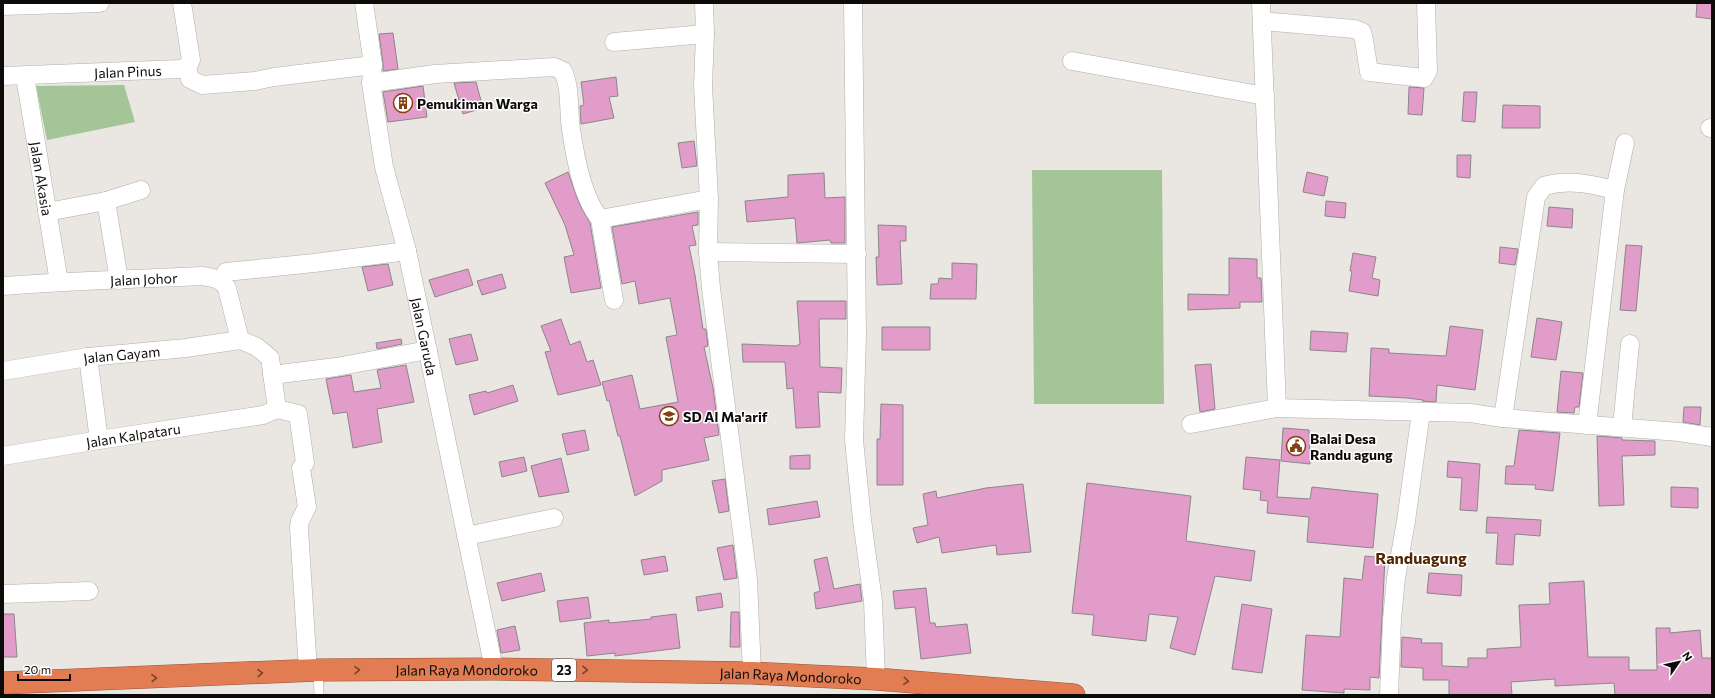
<svg xmlns="http://www.w3.org/2000/svg" width="1715" height="698" font-family="Commissioner,sans-serif">
	<style>
		.green { fill: #a3c598 }
		.building { fill: #e29cc9; stroke: #8c868a }
		.lines { fill: none; stroke-linecap: round; stroke-linejoin: round }
		.lane-casing { stroke: #b2aea9; stroke-width: 10 }
		.street-casing { stroke: #b2aea9; stroke-width: 19 }
		.highway-casing { stroke: #975439; stroke-width: 23 }
		.lane { stroke: #fff; stroke-width: 9 }
		.street { stroke: #fff; stroke-width: 18 }
		.highway { stroke: #e17c53; stroke-width: 22 }
		.oneway { stroke: #77442e }
		.labels { text-anchor: middle; dominant-baseline: central; stroke-width: 3; stroke-linejoin: round; paint-order: stroke }
		.shield { fill: #fff; stroke: #565454; stroke-width: 1 }
		.shield-label { font-size: 13px; font-weight: bold; fill: #0d0b0a }
		.street-label { font-size: 14px; fill: #0d0b0a; stroke: #fff }
		.poi-label { font-size: 14px; font-weight: bold; fill: #0d0b0a; stroke: #fff; text-anchor: start }
		.quarter-label { font-size: 16px; font-weight: bold; fill: #512402; stroke: #fff }
	</style>
	<rect width="100%" height="100%" fill="#eae6e1"/>
	<path class="green" d="M124,85l11,37 -88,18 -11,-54z
		M1032,170h130l2,234h-130z"/>
	<path class="building" d="M1697,3h15v16l-16,-2z
		M393,33l5,36 -15,2v-7l-4,-30z
		M616,77l2,19 -9,1 5,21 -33,6 -1,-18 4,-1 -3,-23z
		M476,82l7,26 -20,6 -9,-31z
		M423,86l4,31 -39,5 -5,-30z
		M1409,87l15,1 -2,27 -14,-1z
		M1464,92h13l-2,30 -13,-1z
		M1503,105l37,1v22h-38z
		M694,141l3,25 -15,2 -4,-25z
		M1457,155h14l-1,23 -13,-1z
		M568,172l11,31 11,20 11,65 -30,5 -7,-36 10,-2 -9,-30 -20,-42z
		M1307,172l21,5 -4,19 -21,-4z
		M824,173l1,25 20,-1v46h-14l-1,-3 -33,3 -2,-25 -48,4 -2,-21 43,-4v-22z
		M1326,201l20,2 -1,15 -20,-2z
		M1549,207l24,2 -1,19 -25,-2z
		M698,212v13l-6,1 4,19 -7,1 6,29 8,54h3l2,17 -4,1 9,41 6,47 -15,3 5,22 -47,10v11l-27,15 -15,-60h-2l-9,-36 -2,1 -5,-19 30,-7 8,34 38,-7 -12,-65 11,-2 -7,-37 -31,6 -4,-23 -13,3 -10,-57z
		M878,225l28,1v15h-6l2,43 -25,1 -1,-28h3z
		M1626,245l16,1 -6,65 -16,-1z
		M1500,247l18,2 -3,16 -16,-2z
		M1353,253l23,4 -4,21 8,2 -2,16 -29,-5 3,-20h-2z
		M1229,258l28,1v19h4l1,24h-22v6l-52,2v-16l41,1z
		M952,263l25,1 -1,35h-46l1,-15h7l1,-6 13,1z
		M388,264l5,21 -25,6 -6,-24z
		M468,269l5,16 -38,12 -6,-17z
		M502,274l4,14 -24,7 -5,-14z
		M797,301h49v18h-27l1,48 22,1 -1,25 -23,-1 2,35 -24,1 -3,-40 -6,1 -2,-27h-42l-1,-18 54,2 4,-2z
		M1537,318l25,4 -6,38 -25,-3z
		M561,319l9,26 10,-4 7,21 6,-2 8,25 -43,10 -13,-43 6,-1 -10,-25z
		M1450,326l33,4 -8,60 -38,-5 -1,17 -14,-1 1,-1 -16,-2 -38,-2 2,-48 18,1v4l57,3z
		M882,327h48v23h-48z
		M1311,331l37,2 -2,19 -36,-2z
		M471,334l7,26 -22,5 -7,-26z
		M401,339l1,5 -25,5 -1,-6z
		M1211,364l4,45 -15,3 -5,-47z
		M406,365l8,37 -37,7 5,33 -29,6 -6,-36 -14,2 -7,-35 25,-4 3,17 27,-4 -4,-18z
		M1561,371l22,2 -4,34h-4l-1,6 -17,-1z
		M513,385l5,16 -44,14 -5,-20 17,-4 1,2z
		M881,404l22,1v80h-26v-46h3z
		M1684,407h17l-1,18 -17,-3z
		M1283,428l26,2 1,34 -29,-3z
		M585,430l4,20 -22,5 -5,-21z
		M1519,430l41,3 -7,58 -18,-2 1,-4 -31,-1 1,-18h8z
		M1597,436l25,2v2l33,1v14l-33,1 2,49 -25,1z
		M810,455v14h-20v-13z
		M524,457l3,14 -25,6 -3,-15z
		M1246,457l34,3 -3,37 33,2 2,-12 66,7 -5,54 -66,-6 2,-25 -42,-4 1,-12 -8,-1 1,-9 -18,-2z
		M561,458l8,34 -30,5 -8,-31z
		M1448,461l32,3 -3,47 -17,-1 2,-32 -15,-1z
		M725,479l4,32 -10,2 -7,-32z
		M1087,483l104,13 -5,45 69,10 -4,30 -36,-5 -20,79 -25,-7 8,-31 -29,-3 -3,27 -54,-6 2,-20 -22,-2z
		M1023,484l8,68 -34,3 -1,-10 -54,8 -3,-16 -22,6 -4,-15 15,-3 -5,-31 13,-3 1,7 49,-10z
		M1671,487l27,1v20l-27,-1z
		M817,501l3,16 -51,8 -2,-16z
		M1487,517l54,3 -1,16 -25,-2 -2,31 -17,-1 2,-31h-12z
		M733,545l4,33 -13,2 -7,-32z
		M665,556l3,15 -24,4 -3,-15z
		M1365,556l20,2 -6,120 -9,-1v13l-26,-1v4l-42,-3 4,-55 34,2 4,-59 18,2z
		M827,557l7,32 26,-5 2,17 -46,8 -2,-16 6,-2 -6,-31z
		M541,573l4,18 -43,10 -5,-18z
		M1429,573l33,2 -1,21 -34,-3z
		M1584,581l4,76h41v13h28l-1,-42h14v5l30,-3 2,28h10v37h-97l-1,-12 -59,3v-7l-44,3 1,13h-63v-15h-26v-12l-22,-1 1,-30 20,2 -1,4h21v23l26,1v-9h19v-9l34,-2 -2,-42 31,-1 -1,-21z
		M926,588l4,35h5l1,4 31,-3 4,29 -50,6 -6,-52 -20,2 -2,-18z
		M721,593l2,14 -25,4 -2,-14z
		M588,597l3,21 -31,4 -3,-21z
		M1242,604l30,5 -10,64 -30,-4z
		M731,612h8l1,35h-10z
		M3,614h11l3,43h-14z
		M676,614l4,34 -65,8v-3l-28,3 -3,-33 25,-3v3l42,-4v-2z
		M515,626l5,24 -19,3 -4,-23z"/>
	<g class="lines">
		<defs>
			<path id="lane" d="M318,670l1,25"/>
			<g id="street">
				<path id="s1" d="M364,3l9,62 -2,18 13,84 23,84 87,418"/>
				<path d="M704,3l1,31 -2,52 6,113 -1,53 3,36 37,292 4,93"/>
				<path d="M853,3l4,330 -3,107 8,80 11,81 3,78"/>
				<path d="M1261,3l16,405"/>
				<path d="M3,6l97,-3"/>
				<path d="M1262,21l92,8 8,3 2,8 5,32 55,6 4,-7 -2,-68"/>
				<path d="M614,42l91,-8"/>
				<path d="M1072,61l193,35"/>
				<path d="M187,67l3,12 12,6 53,-4 19,-4 99,-12"/>
				<path id="s2" d="M3,76l177,-7 7,-2 4,-7 -9,-57"/>
				<path id="s3" d="M25,76l34,206"/>
				<path d="M371,83l64,-9 119,-7 9,4c8,18 5,38 8,58 4,28 11,68 29,90l14,81"/>
				<path d="M1710,128h2"/>
				<path d="M1615,190l10,-47"/>
				<path d="M106,201l13,79"/>
				<path d="M47,212l59,-11 35,-11"/>
				<path d="M600,219l109,-20"/>
				<path d="M708,252l149,2"/>
				<path d="M226,272l88,-9 93,-12"/>
				<path id="s4" d="M3,286c66,-5 132,-7 198,-10 11,1 20,3 26,12l13,52"/>
				<path d="M88,357l11,83"/>
				<path id="s5" d="M3,371l85,-14 98,-9 54,-8"/>
				<path d="M272,375l64,-8 92,-17"/>
				<path d="M277,409l21,5 7,49 -4,5 6,39 -7,14 -1,7 9,143"/>
				<path d="M1503,418l33,-221 8,-11c25,-7 47,-2 71,4l-28,235"/>
				<path d="M1191,424l86,-16 193,5 33,5 176,14 33,5"/>
				<path d="M1622,427l8,-83"/>
				<path id="s6" d="M3,456l96,-16 164,-25 14,-6 -7,-51 -13,-11 -17,-7"/>
				<path d="M466,536l88,-18"/>
				<path d="M3,594l86,-3"/>
				<path d="M1389,695l3,-76 4,-41 10,-57 15,-109"/>
			</g>
			<g id="highway">
				<path id="s7" d="M3,683l315,-13 176,-1 258,4 59,3 65,3 198,16"/>
			</g>
		</defs>
		<use href="#lane" class="lane-casing"/>
		<use href="#street" class="street-casing"/>
		<use href="#highway" class="highway-casing"/>
		<use href="#lane" class="lane"/>
		<use href="#street" class="street"/>
		<use href="#highway" class="highway"/>
	</g>
	<defs><path id="oneway-chevron" d="M-2-3.5L2.5 0L-2 3.5" fill="none" stroke-width="1.6" stroke-linecap="round" stroke-linejoin="round"/></defs>
	<g class="oneway">
		<use href="#oneway-chevron" transform="translate(357 670) rotate(-1)"/>
		<use href="#oneway-chevron" transform="translate(585 670) rotate(1)"/>
		<use href="#oneway-chevron" transform="translate(260 673) rotate(-3)"/>
		<use href="#oneway-chevron" transform="translate(154 678) rotate(-2)"/>
		<use href="#oneway-chevron" transform="translate(906 681) rotate(5)"/>
	</g>
	<defs>
		<symbol id="building-ring" viewBox="-11 -11 22 22"><circle r="9.5" fill="#fff" stroke="#844111" stroke-width="1.5"/><path d="M-4-6H4V6H1V3H-1V6H-4ZM-2.5-4.3h1.7v1.8h-1.7ZM.8-4.3h1.7v1.8H.8ZM-2.5-1h1.7V.8h-1.7ZM.8-1h1.7V.8H.8Z" fill="#844111"/></symbol>
		<symbol id="school-ring" viewBox="-11 -11 22 22"><circle r="9.5" fill="#fff" stroke="#844111" stroke-width="1.5"/><path d="M0-5L7-2L0 1L-7-2ZM-4 1L0 2.5L4 1V4Q0 6-4 4Z" fill="#844111"/></symbol>
		<symbol id="civic-ring" viewBox="-11 -11 22 22"><circle r="9.5" fill="#fff" stroke="#844111" stroke-width="1.5"/><path d="M-.6-6.5H3V-4.5H.6V-3L4-1V1h2V6H-6V1h2V-1L-.6-3ZM-1.2 2.5V6h2.4V2.5Z" fill="#844111"/></symbol>
	</defs>
	<g fill-rule="evenodd">
		<use href="#building-ring" x="392" y="92" width="22" height="22"/>
		<use href="#school-ring" x="658" y="405" width="22" height="22"/>
		<use href="#civic-ring" x="1285" y="435" width="22" height="22"/>
	</g>
	<g class="labels">
		<rect class="shield" x="552" y="659" width="24" height="22" rx="3"/>
		<g class="shield-label">
			<text x="564" y="670">23</text>
		</g>
		<g class="street-label">
			<text stroke="none"><textPath href="#s2" startOffset="125">Jalan Pinus</textPath></text>
			<text stroke="none"><textPath href="#s3" startOffset="104">Jalan Akasia</textPath></text>
			<text stroke="none"><textPath href="#s4" startOffset="141">Jalan Johor</textPath></text>
			<text stroke="none"><textPath href="#s1" startOffset="340">Jalan Garuda</textPath></text>
			<text stroke="none"><textPath href="#s5" startOffset="120">Jalan Gayam</textPath></text>
			<text stroke="none"><textPath href="#s6" startOffset="132">Jalan Kalpataru</textPath></text>
			<text stroke="none"><textPath href="#s7" startOffset="464">Jalan Raya Mondoroko</textPath></text>
			<text stroke="none"><textPath href="#s7" startOffset="788">Jalan Raya Mondoroko</textPath></text>
		</g>
		<g class="poi-label">
			<text x="417" y="103">Pemukiman Warga</text>
			<text x="683" y="416">SD Al Ma'arif</text>
			<text x="1310" y="438">Balai Desa<tspan x="1310" dy="16">Randu agung</tspan></text>
		</g>
		<g class="quarter-label">
			<text x="1421" y="557">Randuagung</text>
		</g>
	</g>
	<rect width="1715" height="698" fill="none" stroke="#0d0b0a" stroke-width="8"/>
	<g transform="translate(1679 662) rotate(56)" stroke="#ffffff" stroke-width="3" paint-order="stroke">
	<path d="M0-3L7 15L0 10L-7 15Z" fill="#0d0b0a"/>
	<text y="-6" font-size="11" font-weight="bold" text-anchor="middle" fill="#0d0b0a">N</text>
	</g>
	<path d="M18 674v6h52v-6" fill="none" stroke="#0d0b0a" stroke-width="2"/>
	<text x="24" y="674" font-size="12" fill="#0d0b0a" stroke="#ffffff" stroke-width="3" paint-order="stroke">20 m</text>
</svg>
